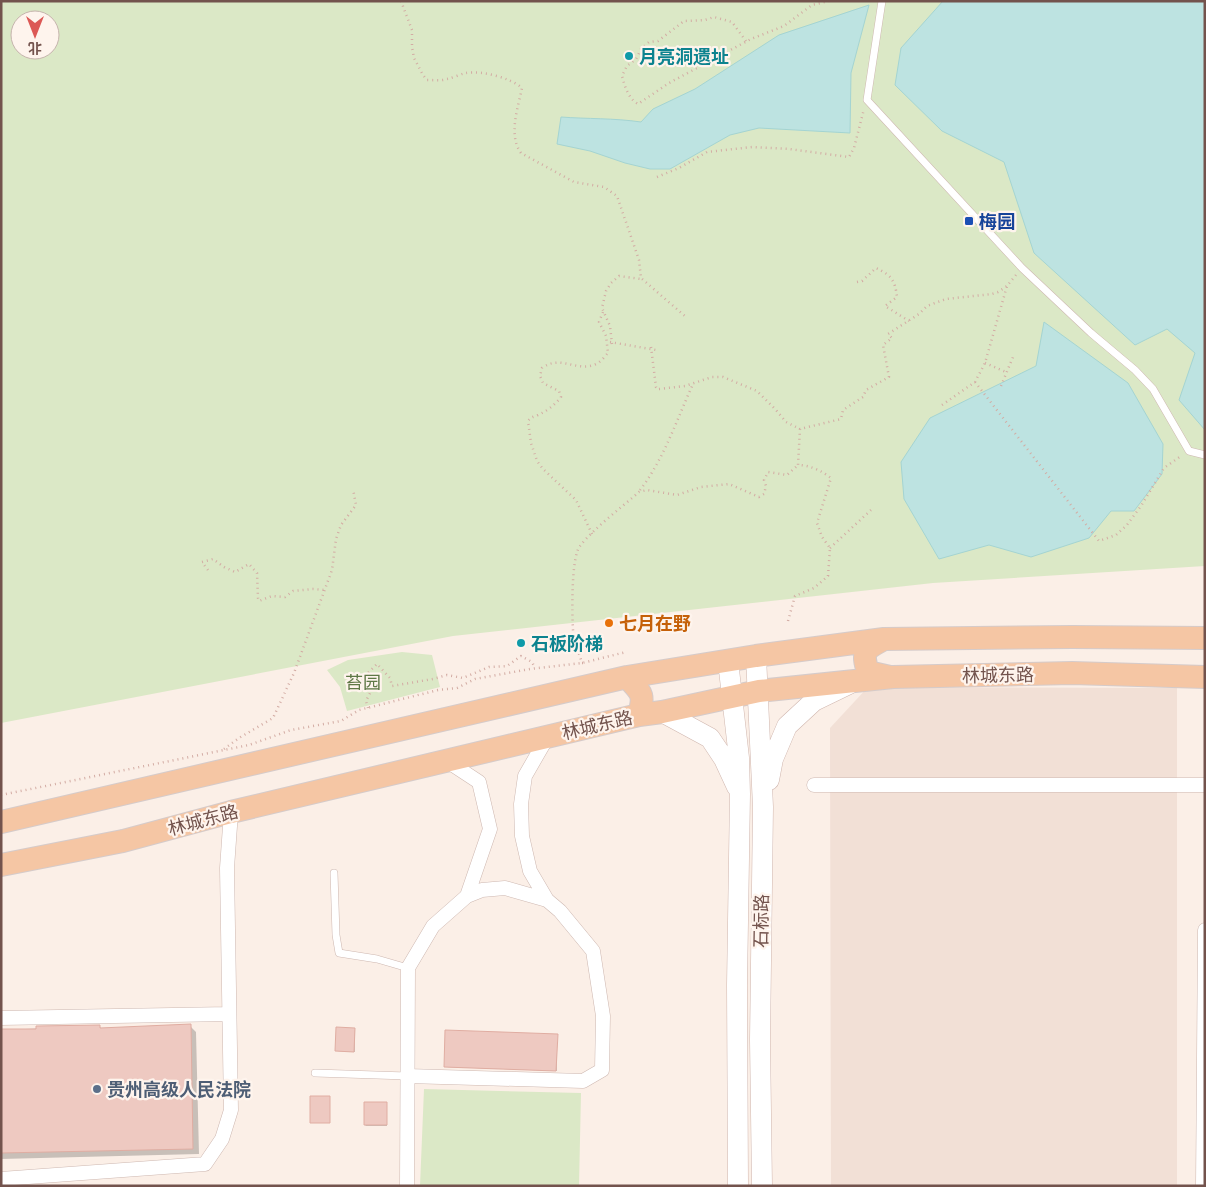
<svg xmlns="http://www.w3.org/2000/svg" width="1206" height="1187" font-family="Mulish,'Noto Sans SC',sans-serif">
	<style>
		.residential { fill: #f2e0d6 }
		.green { fill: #dbe8c6; fill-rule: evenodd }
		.water { fill: #bde3e1; stroke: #a4d4d2 }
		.shadow { fill: #0003 }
		.building { fill: #eec9c1; stroke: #e0ada2 }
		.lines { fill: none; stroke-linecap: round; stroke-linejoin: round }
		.lane-casing { stroke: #ceb8b1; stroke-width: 8 }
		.street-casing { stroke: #ceb8b1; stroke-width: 15 }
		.secondary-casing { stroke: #d0b6ae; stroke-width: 21 }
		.primary-casing { stroke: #d5cbca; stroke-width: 24 }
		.path { stroke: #d3aca4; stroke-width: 2.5; stroke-dasharray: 1 4; stroke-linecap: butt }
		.lane { stroke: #fff; stroke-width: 7 }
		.street { stroke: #fff; stroke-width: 14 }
		.secondary { stroke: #fff; stroke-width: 20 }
		.primary { stroke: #f5c6a4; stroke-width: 22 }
		.culture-dot { fill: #0f9aa8; stroke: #fef4ed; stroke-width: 2 }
		.transit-dot { fill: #1a4fb4; stroke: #fef4ed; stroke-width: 2 }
		.food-dot { fill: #e8710a; stroke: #fef4ed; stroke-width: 2 }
		.service-dot { fill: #5c6f8a; stroke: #fef4ed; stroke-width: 2 }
		.labels { text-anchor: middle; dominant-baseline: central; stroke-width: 4.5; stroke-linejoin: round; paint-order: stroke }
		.culture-label { font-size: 18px; font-weight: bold; fill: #0d838f; stroke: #fef4ed; text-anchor: start }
		.transit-label { font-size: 18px; font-weight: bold; fill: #164399; stroke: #fef4ed; text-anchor: start }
		.food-label { font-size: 18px; font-weight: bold; fill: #c56008; stroke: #fef4ed; text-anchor: start }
		.street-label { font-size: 18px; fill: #73534d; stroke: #fef4ed }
		.park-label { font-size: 18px; fill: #5e7846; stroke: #fef4ed }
		.service-label { font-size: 18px; font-weight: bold; fill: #4e5e75; stroke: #fef4ed; text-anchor: start }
	</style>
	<rect width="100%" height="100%" fill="#fbefe7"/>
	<path class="residential" d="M868,687l309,1v498h-346l-1,-458z"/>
	<path class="green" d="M1,1h1204v565l-272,17 -480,53 -452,87zM20,20h30v30h-30z
		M402,652l30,3 8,32 -93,24 -7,-24 -13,-17 21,-10z
		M424,1089l157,4 -2,93h-159z"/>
	<path class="water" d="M943,1h262v429l-26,-30 16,-47 -28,-24 -32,16 -101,-92 -30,-91 -62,-31 -47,-46 6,-37z
		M869,5l-18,68 -1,60 -91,-5 -29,7 -60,34h-20l-25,-6 -35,-12 -33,-7 4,-27c26,2 53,1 80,5l12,-13 42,-20 84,-54z
		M1044,322l84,61 35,61 -1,30 -28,37h-23l-22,27 -58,19 -42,-12 -50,14 -35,-60 -3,-37 29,-44 106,-52z"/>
	<path class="shadow" d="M99,1026l3,3 88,-3 6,6 3,122 -198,5v-129z
		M355,1029v23l-18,-1z
		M557,1035v36l-112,-4z
		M386,1104l1,22h-21l-1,-1z"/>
	<path class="building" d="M191,1024l2,125 -192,4v-124h35v-3l64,-1v3z
		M336,1027l19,1 -1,24 -19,-1z
		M445,1030l113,4 -2,37 -112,-4z
		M310,1096h20v27h-20z
		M364,1102h23v23h-23z"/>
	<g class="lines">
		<defs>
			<path id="lane" d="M882,1l-15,99 155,168 69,65 44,37 18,19 36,62 16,4
				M334,873l2,62 3,18 38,6 31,9
				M315,1073l92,3"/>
			<path id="street" d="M447,761l32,21 11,47 -23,67
				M814,785h391
				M547,900l-17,-29 -8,-35 -1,-32 4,-28 23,-40
				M1,1018l228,-4
				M407,1076l176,5 19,-11 1,-54 -10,-65 -33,-40 -13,-11 -42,-12 -23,2 -15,6 -34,30 -25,42 -1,218
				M1,1179l204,-15 17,-25 9,-29 -4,-242 4,-56
				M1203,1186l2,-256"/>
			<path id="secondary" d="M756,656l7,151 -3,233 2,146
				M728,661l11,97 1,36 -3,191 1,201
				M662,712l48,26 14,21 13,28
				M769,780l4,-21 14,-33 27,-25 35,-17"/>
			<path id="primary" d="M884,639c-18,10 -23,11 -16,33l22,5
				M627,677c14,16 18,16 12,38
				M1,822l626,-145 129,-21 128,-17 188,-2 133,1
				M1,865l122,-24 108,-29 408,-97 23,-3 97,-21 134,-14 179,-4 133,4"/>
		</defs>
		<use href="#lane" class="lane-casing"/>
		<use href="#street" class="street-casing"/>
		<use href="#secondary" class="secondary-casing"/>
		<use href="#primary" class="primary-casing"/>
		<path class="path" d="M401,1l11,29v17l2,11 9,17 4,5c7,0 14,1 20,-1 6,-1 13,-5 19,-6 15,-3 45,5 56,15 -4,20 -14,47 -1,65l53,29 30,5 13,9 22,64 2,18 45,39
			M746,41l-14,-19 -18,-5 -9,3 -21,1 -26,20 -9,1 -8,7 -5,10 -9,7 -5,10c3,11 6,22 16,28l31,-21 82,-44 33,-13 28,-21 17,-4
			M657,177l22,-9 28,-16 45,-5 37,2 60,8 5,-9 10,-39
			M857,282l5,-1 14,-13c15,7 19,12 21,29l-12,9 24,15
			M610,342l46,8
			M612,344l-2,-18 -8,-18 4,-17 5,-8 8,-7 22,3
			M651,347l5,40 2,2
			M985,363l21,9
			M975,382l124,159 17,-6 11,-10 14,-19 23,-38 17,-12
			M1001,386l12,-29
			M659,389l26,-3 27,-9h11l34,14 19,19 10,12 14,7
			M942,405l33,-23 10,-19 22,-77 9,-11
			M640,490c24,-31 37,-71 53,-106
			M592,534l-16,-34 -33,-31 -6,-8 -6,-18 -3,-22c3,-4 5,-4 10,-6 9,-4 17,-10 23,-18l-2,-6 -16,-8 -3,-7 2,-8c19,-14 35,5 54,-4 5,-2 9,-8 12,-11l-2,-17 -7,-14 4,-10
			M830,548l41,-38
			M208,570l-6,-8 11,-3 11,8 11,5 14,-8 8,9 1,25 1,3 13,-5 13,1 8,-6 20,-2 12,1
			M788,621l7,-25 19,-8 14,-12 2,-28 -8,-11 -5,-14 14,-45c-9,-7 -21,-13 -33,-13l2,-36 41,-10 2,-9 20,-13 3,-7 23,-13 -6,-32 9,-7 -4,-4 31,-20 8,-8 8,-3 11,-4 46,-5 6,-2 9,-6
			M583,663h-1c-3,-10 -8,-22 -9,-33 -1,-16 -2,-73 7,-84 13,-17 42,-39 59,-54l8,-2 30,5 24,-8 28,-3 30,13 5,-3 2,-8 -2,-6 4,-8 19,3 11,-10
			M368,708l-2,-7 4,-8 -7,-11 5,-9 9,-9 13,14 2,8 41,-7 14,-4 16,3 26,-11 18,-1 14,-10 11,6 3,6
			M224,749l15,-11 34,-20 21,-45 38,-103 4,-31 5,-14 15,-20 -3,-16
			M1,795l248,-50 42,-15 50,-9 18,-11 79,-20 19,-2 18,-9 55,-10 52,-6 44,-11"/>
		<use href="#lane" class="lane"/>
		<use href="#street" class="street"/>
		<use href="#secondary" class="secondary"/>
		<use href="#primary" class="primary"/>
	</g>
	<g class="culture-dot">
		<circle cx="629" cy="56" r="5"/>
		<circle cx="521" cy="643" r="5"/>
	</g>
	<rect class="transit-dot" x="964" y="216" width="10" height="10" rx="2.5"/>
	<circle class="food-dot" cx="609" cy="623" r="5"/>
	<circle class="service-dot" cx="97" cy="1089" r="5"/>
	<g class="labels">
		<g class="culture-label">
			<text x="639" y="56">月亮洞遗址</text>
			<text x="531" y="643">石板阶梯</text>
		</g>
		<g class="transit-label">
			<text x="979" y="221">梅园</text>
		</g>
		<g class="food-label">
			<text x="619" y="623">七月在野</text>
		</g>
		<g class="street-label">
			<text transform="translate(998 675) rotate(-1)">林城东路</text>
			<text transform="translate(597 725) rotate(-13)">林城东路</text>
			<text transform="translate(203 820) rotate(-15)">林城东路</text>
			<text transform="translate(761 921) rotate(-89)">石标路</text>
		</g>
		<g class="park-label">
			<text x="363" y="682">苔园</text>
		</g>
		<g class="service-label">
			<text x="107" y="1089">贵州高级人民法院</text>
		</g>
	</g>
	<rect width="1206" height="1187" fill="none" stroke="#73534d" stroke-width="5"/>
	<g transform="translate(35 35) rotate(180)"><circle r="24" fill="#fef4ed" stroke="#c6b4ad"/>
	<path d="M0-4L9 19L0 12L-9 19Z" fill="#dc5855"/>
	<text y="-8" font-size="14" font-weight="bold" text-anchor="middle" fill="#73534d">北</text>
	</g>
</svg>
